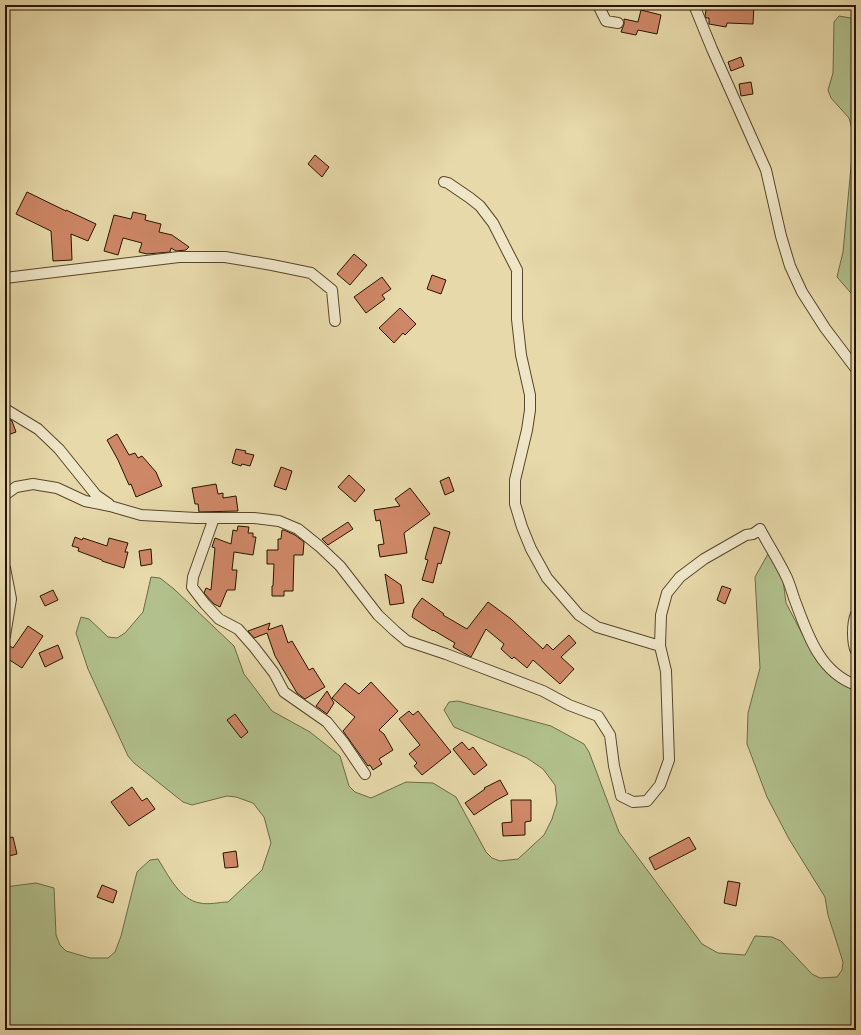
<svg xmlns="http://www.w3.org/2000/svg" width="861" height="1035" font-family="'IM FELL Double Pica',serif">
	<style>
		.green { fill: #b1c08c; stroke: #6c6a46 }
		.building { fill: #ce8767; stroke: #281400 }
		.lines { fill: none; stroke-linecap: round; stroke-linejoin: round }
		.minor-casing { stroke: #58452a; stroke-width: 12 }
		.minor { stroke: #efe6c8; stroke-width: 10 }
	</style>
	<rect width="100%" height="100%" fill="#e7d9aa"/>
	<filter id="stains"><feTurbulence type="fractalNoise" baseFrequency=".005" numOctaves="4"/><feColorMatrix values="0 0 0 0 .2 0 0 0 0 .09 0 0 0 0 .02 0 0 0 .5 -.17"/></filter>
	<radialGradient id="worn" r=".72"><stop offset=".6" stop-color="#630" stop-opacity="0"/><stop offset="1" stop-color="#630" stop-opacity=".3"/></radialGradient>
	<path class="green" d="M839,16l17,3v280l-19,-22 6,-25 11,-117 -5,-17 -18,-20 -3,-8 5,-17 1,-51z
		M768,554l8,2 5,9 5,38 22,42 48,41v344h-851v-143l31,-4 18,5 2,47 4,10 6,6 24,7h18l7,-6 6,-16 16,-64 13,-12 8,-1c10,16 22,41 42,44 9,2 20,-1 28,-1l34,-32 9,-27 -7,-26 -11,-14 -17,-6 -9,-1 -35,9 -9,-3 -49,-39 -6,-7 -40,-87 -12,-36 5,-16 8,2 19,18 9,1 8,-5 18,-21 8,-35 9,1 14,11 60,57 10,28 28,37 38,21 30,24 9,30 6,6 16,6 35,-16 27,1 23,14 30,55 6,6 8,3 18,-2 26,-24 8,-16 5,-16 -2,-18 -12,-16 -16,-11 -73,-31 -10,-17 5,-8 9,-1 93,25 33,18 5,8 30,80 83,112 16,9 27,2 10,-19 17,1 9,4 31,33 8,4 17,-1 5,-7 1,-8 -15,-47 -3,-18 -36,-58 -22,-42 -20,-53 1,-31 12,-45 -5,-91z"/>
	<path class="building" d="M707,5h47l-1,19 -26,-1 -1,4 -17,-3v-6h-3l-1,-2z
		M641,10l20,5 -4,19 -19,-4 -2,5 -15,-3 3,-8v-5l14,3z
		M741,57l3,9 -13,5 -3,-9z
		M751,82l2,12 -12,2 -2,-12z
		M315,155l14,12 -7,10 -14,-13z
		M27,192l39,19v-1l30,14 -8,17 -17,-7 1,26 -19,1 -2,-30 -35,-17z
		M133,212l13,3 -1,5 16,4 -2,8 13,3 17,12 -3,3 -10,1 -5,-3 -1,4 -23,2 -8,-2 3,-9 -19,-5 -5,17 -14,-4 10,-36 17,4z
		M354,254l13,11 -17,20 -13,-11z
		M432,275l14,5 -5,14 -14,-5z
		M382,277l9,12 -9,6 3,4 -19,14 -12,-16z
		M400,308l16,16 -11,11 -2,-2 -9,10 -15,-15z
		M5,417l7,4 4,11 -11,4z
		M117,434l12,21 6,-2 3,5 4,-2 14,16 6,14 -26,11 -5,-13 -2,1 -11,-25 -11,-20z
		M236,449l10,2 -1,2 9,2 -4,11 -8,-2 -1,2 -9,-3z
		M281,467l11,4 -6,19 -12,-4z
		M349,475l16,15 -10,12 -17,-15z
		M449,477l5,14 -9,4 -5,-14z
		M216,484l2,10 5,-1v5l13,-2 2,15 -39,1 -1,-8h-3l-3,-16z
		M410,488l20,26 -26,19 3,20 -27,4 -2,-12 6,-1 -4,-24 -4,1 -2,-11 26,-4 -5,-7z
		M348,522l5,7 -25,16 -6,-6z
		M238,526l11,1 -1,6h5v4h3l-3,18 -19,-3 -2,18h5l-2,20h-8l-7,17 -6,-3 -10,-11 2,-5 5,2 4,-42 -3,-1 3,-9 16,6 2,-14 4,1z
		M434,527l16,5 -9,32 -3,-1 -5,20 -11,-3 6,-20 -3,-1z
		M282,530h2l11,5 9,7 -1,13h-9l-1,36h-9v5h-12v-10h1l1,-22h-7v-14h11v-11h3z
		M75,537l7,3 1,-2 24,8 2,-8 19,5 -3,9h3l-4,16 -22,-7v-1l-24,-9 1,-3 -7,-2z
		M151,549l1,15 -11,2 -2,-15z
		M385,574l16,11 3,18 -14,2z
		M722,586l9,3 -6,15 -8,-4z
		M53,590l5,10 -13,6 -5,-10z
		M422,598l22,16 -1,1 24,14 21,-27 23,17 32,30 4,-5 6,6 16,-15 7,8 -15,14 13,12 -14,15 -27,-24 -6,8 -13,-11 -2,2 -11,-10 3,-5 -18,-15 -15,28 -18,-10 2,-4 -22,-13v1l-21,-14 2,-8z
		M270,623l-2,7 14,-5 6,18 4,-2 17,29 4,-2 12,19 -20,12 -8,-6 -22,-37 -8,-23 -13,5 -6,-7z
		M28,626l15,10 -21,32 -17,-11v-2l5,-9 3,2z
		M58,645l5,13 -18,9 -6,-14z
		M371,682l27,29 -19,19 5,4 9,16 -14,9 3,5 -9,6 -3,-5 -2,1 -25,-35 12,-14 -23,-19 13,-15 14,11z
		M327,691l7,12 -7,11 -11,-8z
		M409,711l4,4 5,-4 33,41 -29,23 -8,-9 3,-3 -8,-9 11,-9 -21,-26z
		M235,714l13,18 -7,6 -14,-18z
		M462,742l7,8 4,-3 14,18 -13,10 -21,-26z
		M500,780l8,14 -13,7 -21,14 -9,-12 20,-14 -1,-1z
		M132,787l10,14 5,-3 8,11 -26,17 -18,-24z
		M511,800h20v21l-6,1v13l-22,1 -1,-13 10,-1z
		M13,837l4,17 -12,3v-18z
		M689,837l7,12 -41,21 -6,-12z
		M236,851l2,16 -13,1 -2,-15z
		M728,881l12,2 -4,23 -12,-3z
		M102,885l15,6 -4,12 -16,-6z"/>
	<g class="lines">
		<defs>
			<path id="minor" d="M598,5l8,16 12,2
				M694,5l18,44 54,121 15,66 9,30 12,26 23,36 31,41
				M444,182l4,1 22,15 10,8 13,17 24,47v49l4,36 9,40v15l-3,20 -12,50v24l7,23 9,22 16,29 32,37 18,12 63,19
				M5,278l174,-21h46l47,8 39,8 21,17 3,31
				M5,409l33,20 21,20 37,46 13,9
				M5,495l11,-8 17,-3 24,4 28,13 25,5 31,9 55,3h58l25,3 19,8 21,17 21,20 38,49 17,16 12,10 39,13 97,37 26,14 29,11 12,19 4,31 7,30 12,6 14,-1 13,-16 9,-25 -3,-89 -6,-25 1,-31 6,-22 13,-16 24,-18 42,-24 7,-1 7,-5c9,17 19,32 27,49 3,7 5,14 7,20 13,35 25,74 62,87
				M214,518l-21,59 -1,10 13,17 14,15 19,10 16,18 20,26 10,19 43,30 17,21 21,31
				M5,568l6,31 -6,37
				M856,614c-4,9 -4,29 0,37"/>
		</defs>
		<use href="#minor" class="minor-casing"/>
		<use href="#minor" class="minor"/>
	</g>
	<rect width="861" height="1035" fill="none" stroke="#e7d9aa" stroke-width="20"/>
	<rect x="6" y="6" width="849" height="1023" fill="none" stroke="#281400" stroke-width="2"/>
	<rect x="10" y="10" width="841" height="1015" fill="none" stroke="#281400"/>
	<rect width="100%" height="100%" filter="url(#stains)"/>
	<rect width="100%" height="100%" fill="url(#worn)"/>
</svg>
